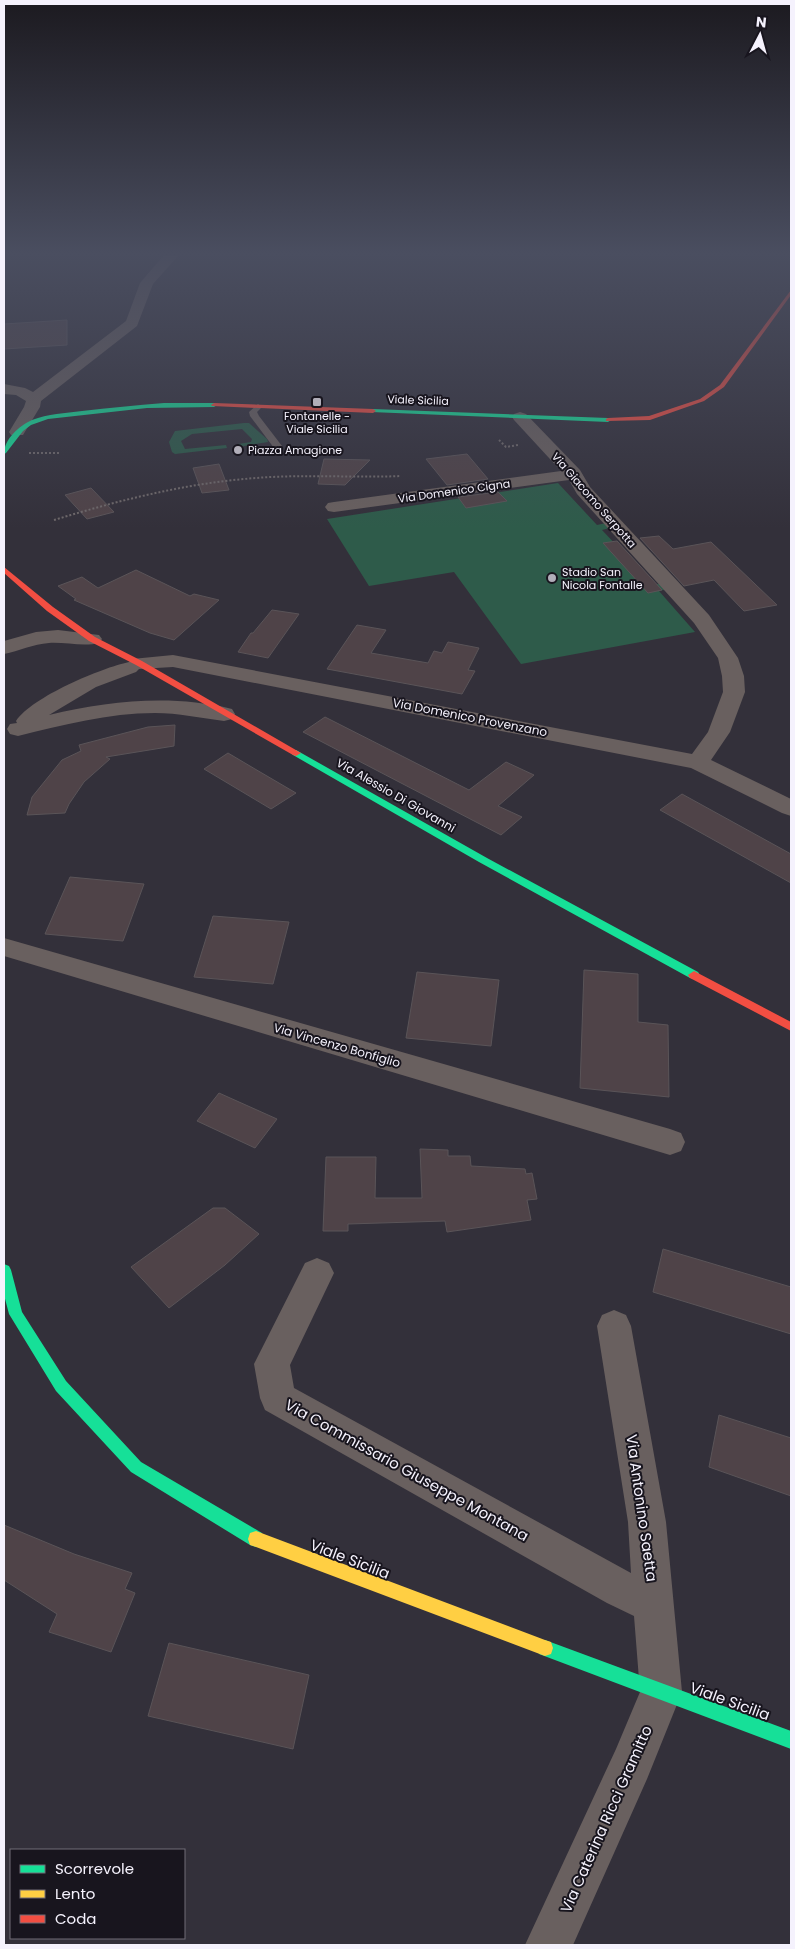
<svg xmlns="http://www.w3.org/2000/svg" width="795" height="1949" font-family="Poppins,sans-serif">
	<style>
		.green { fill: #2e5b4a }
		.building { fill: #4f4348; stroke: #5a5458 }
		.lines { fill: none; stroke-linecap: round; stroke-linejoin: round }
		.path { stroke: #6e686a; stroke-width: 2; stroke-dasharray: 2 2; stroke-linecap: butt }
		.lane { fill: #69605f; fill-rule: evenodd }
		.street { fill: #69605f; fill-rule: evenodd }
		.fast { fill: #16e098; fill-rule: evenodd }
		.slow { fill: #ffcf43; fill-rule: evenodd }
		.jam { fill: #f24e42; fill-rule: evenodd }
		.poi-dot { fill: #b1aeb9; stroke: #18151e; stroke-width: 2 }
		.labels { text-anchor: middle; dominant-baseline: central; stroke-width: 4; stroke-linejoin: round; paint-order: stroke }
		.far-street-label { font-size: 11px; fill: #f5f2fd; stroke: #18151e }
		.far-poi-label { font-size: 11px; fill: #f5f2fd; stroke: #18151e; text-anchor: start }
		.street-label { font-size: 12px; fill: #f5f2fd; stroke: #18151e }
		.near-street-label { font-size: 15px; fill: #f5f2fd; stroke: #18151e }
	</style>
	<rect width="100%" height="100%" fill="#33303a"/>
	<path class="green" d="M244,423h5l18,16 1,3 -30,5v-3l13,-2 1,-3 -10,-10 -50,5 -11,7 4,8 41,-4 1,3 -52,6 -3,-2 -3,-10 6,-11z
		M558,483l39,42 9,-2 4,5 -8,2 52,55 8,-2 5,6 -8,2 36,41 -174,32 -67,-92 -85,14 -42,-67z"/>
	<path class="building" d="M67,320v25l-63,4v-25z
		M467,454l21,25 -41,6 -21,-26z
		M324,459l46,1 -25,25 -27,-1z
		M219,464l10,26 -27,3 -9,-25z
		M91,488l23,24 -27,7 -22,-24z
		M498,492l9,9 -41,7 -8,-11z
		M659,536l14,13 38,-7 66,63 -33,6 -30,-31 -30,6 -44,-48z
		M617,541l45,49 -14,3 -45,-50z
		M136,570l54,26 4,-2 25,6 -45,40 -24,-7 -76,-33 2,-1 -18,-13 24,-9 16,11z
		M272,610l27,4 -31,44 -30,-6 13,-19h2z
		M357,625l29,5 -15,23 57,10 6,-12 8,2 6,-11 31,6 -11,22 7,1 -13,23 -135,-25z
		M325,717l144,73 37,-28 28,13 -36,31 24,11 -21,18 -198,-103z
		M175,725l-1,21 -68,11 4,2 -26,23 -15,22 -4,9 -38,2 5,-18 30,-37 19,-9 -2,-6 69,-18z
		M228,753l27,16 41,24 -25,16 -67,-40z
		M682,794l109,60v29l-131,-73z
		M70,877l74,7 -21,57 -78,-7z
		M213,916l76,6 -16,62 -79,-7z
		M584,970l54,4v48l30,3 1,72 -89,-9z
		M417,972l82,8 -8,66 -85,-8z
		M219,1093l58,26 -22,29 -58,-27z
		M420,1149l28,1v6h22l1,10 54,3 1,5 6,-1 5,26 -10,1 4,20 -84,12 -2,-11 -97,3v7h-25l3,-74h50l-1,41h47z
		M213,1208h12l34,26 -34,31 -56,43 -38,-41z
		M663,1249l128,38v47l-138,-42z
		M719,1415l72,23v58l-82,-29z
		M4,1525l70,29 58,19 -7,16 10,4 -24,59 -62,-20 8,-18 -53,-34z
		M169,1643l140,32 -16,74 -145,-33z"/>
	<g class="lines">
		<path class="path" d="M499,440l7,7 12,-2
			M29,453h30
			M54,520c66,-20 133,-37 202,-42 48,-4 97,0 145,-2"/>
		<path class="lane" d="M258,404l4,3 -5,5 2,4 23,30 -2,2h-6l-24,-32 -1,-4z"/>
		<path class="street" d="M164,255h15l-26,29 -16,42 -96,75 -1,6 -17,28h-12l-2,-3 15,-25 2,-6 -10,-6 -12,-1v-10l21,4 8,4 93,-71 14,-38z
			M520,412l6,2 54,56 10,17 119,128 29,43 6,18 1,16 -15,40 -19,28 80,39v17l-9,-3 -91,-45 -518,-101 -34,2 -3,3 -40,15 -47,28c61,-14 121,-21 183,-6l3,5 -3,5 -8,2c-23,-3 -46,-8 -69,-8 -47,0 -92,12 -137,23l-8,-2 -3,-5 3,-5 7,-1 -1,-2c16,-24 85,-53 113,-59l3,-3 41,-4 519,99 16,-22 15,-40 -1,-16 -4,-18 -24,-35 -117,-129 -8,-14 -235,32 -6,-1 -3,-4 3,-4 6,-1 227,-31 -47,-51 -2,-3 2,-3z
			M58,630l41,5 3,4 -3,4c-15,4 -34,-1 -50,0 -16,1 -30,8 -45,11v-13l32,-9z
			M4,938l666,191 11,4 4,9 -4,9 -11,4 -666,-199z
			M317,1258l12,5 5,10 -44,92 4,23 337,185 -3,-51 -31,-196 5,-11 12,-5 12,5 5,11 35,196 16,170 -35,87 -74,166h-48l91,-196 24,-57 -6,-76 -27,-13 -342,-193 -5,-12 -6,-34 51,-101z"/>
		<path class="fast" d="M164,403h50l3,2 -3,2 -67,1 -99,11 -17,6 -8,6 -17,22 -2,1c0,-15 15,-28 28,-34 16,-6 33,-7 50,-9 27,-3 54,-6 82,-8z
			M373,409l235,9 3,2 -3,2 -237,-10v-2z
			M296,750l191,108 211,114 2,3 -6,4 -4,-1 -211,-116 -186,-107 -2,-2z
			M4,1264l5,2 2,4 11,42 44,69 75,81 121,71 2,6 -2,6 -6,2 -6,-2 -119,-73 -75,-81 -47,-77 -5,-19z
			M545,1640l246,91v18l-252,-95 -2,-6 2,-6z"/>
		<path class="slow" d="M256,1531l289,109 6,2 2,6 -2,6 -6,2 -289,-109 -6,-2 -2,-6 2,-6z"/>
		<path class="jam" d="M791,290v5l-67,92 -20,14 -54,19 -44,1v-2l2,-1 41,-2 51,-17 20,-14z
			M214,403l159,6 3,2 -3,2 -161,-7 -1,-1z
			M4,567l49,40 42,30 47,24 159,92 -5,3 -3,-1 -157,-90 -47,-24 -42,-30 -43,-38z
			M694,971l97,51v9l-101,-53 -2,-3z"/>
	</g>
	<linearGradient id="sky" x2="0" y2="1"><stop stop-color="#1c1a20"/><stop offset="0.48" stop-color="#4a4e60"/><stop offset="1" stop-color="#4a4e60" stop-opacity="0"/></linearGradient>
	<rect width="795" height="528" fill="url(#sky)"/>
	<g class="poi-dot">
		<rect x="312" y="397" width="10" height="10" rx="2.5"/>
		<circle cx="238" cy="450" r="5"/>
		<circle cx="552" cy="578" r="5"/>
	</g>
	<g class="labels">
		<g class="far-street-label">
			<text transform="translate(418 400) rotate(2)">Viale Sicilia</text>
			<text transform="translate(454 491) rotate(-8)">Via Domenico Cigna</text>
			<text transform="translate(594 500) rotate(49)">Via Giacomo Serpotta</text>
		</g>
		<g class="far-poi-label">
			<text x="317" y="416" text-anchor="middle">Fontanelle -<tspan x="317" dy="13">Viale Sicilia</tspan></text>
			<text x="248" y="450">Piazza Amagione</text>
			<text x="562" y="572">Stadio San<tspan x="562" dy="13">Nicola Fontalle</tspan></text>
		</g>
		<g class="street-label">
			<text transform="translate(470 717) rotate(11)">Via Domenico Provenzano</text>
			<text transform="translate(396 795) rotate(30)">Via Alessio Di Giovanni</text>
			<text transform="translate(337 1045) rotate(16)">Via Vincenzo Bonfiglio</text>
		</g>
		<g class="near-street-label">
			<text transform="translate(407 1470) rotate(29)">Via Commissario Giuseppe Montana</text>
			<text transform="translate(642 1508) rotate(82)">Via Antonino Saetta</text>
			<text transform="translate(350 1559) rotate(21)">Viale Sicilia</text>
			<text transform="translate(730 1701) rotate(20)">Viale Sicilia</text>
			<text transform="translate(606 1819) rotate(-66)">Via Caterina Ricci Gramitto</text>
		</g>
	</g>
	<rect width="795" height="1949" fill="none" stroke="#f5f2fd" stroke-width="10"/>
	<rect x="10" y="1849" width="175" height="90" fill="#18151e" stroke="#706d77"/>
	<rect x="20" y="1865" width="25" height="8" fill="#16e098" stroke="#706d77"/>
	<text x="55" y="1874" font-size="15" fill="#f5f2fd">Scorrevole</text>
	<rect x="20" y="1890" width="25" height="8" fill="#ffcf43" stroke="#706d77"/>
	<text x="55" y="1899" font-size="15" fill="#f5f2fd">Lento</text>
	<rect x="20" y="1915" width="25" height="8" fill="#f24e42" stroke="#706d77"/>
	<text x="55" y="1924" font-size="15" fill="#f5f2fd">Coda</text>
	<g transform="translate(760 35) rotate(6)" stroke="#18151e" stroke-width="4" paint-order="stroke">
	<path d="M0-4L9 19L0 12L-9 19Z" fill="#f5f2fd"/>
	<text y="-8" font-size="14" font-weight="bold" text-anchor="middle" fill="#f5f2fd">N</text>
	</g>
</svg>
